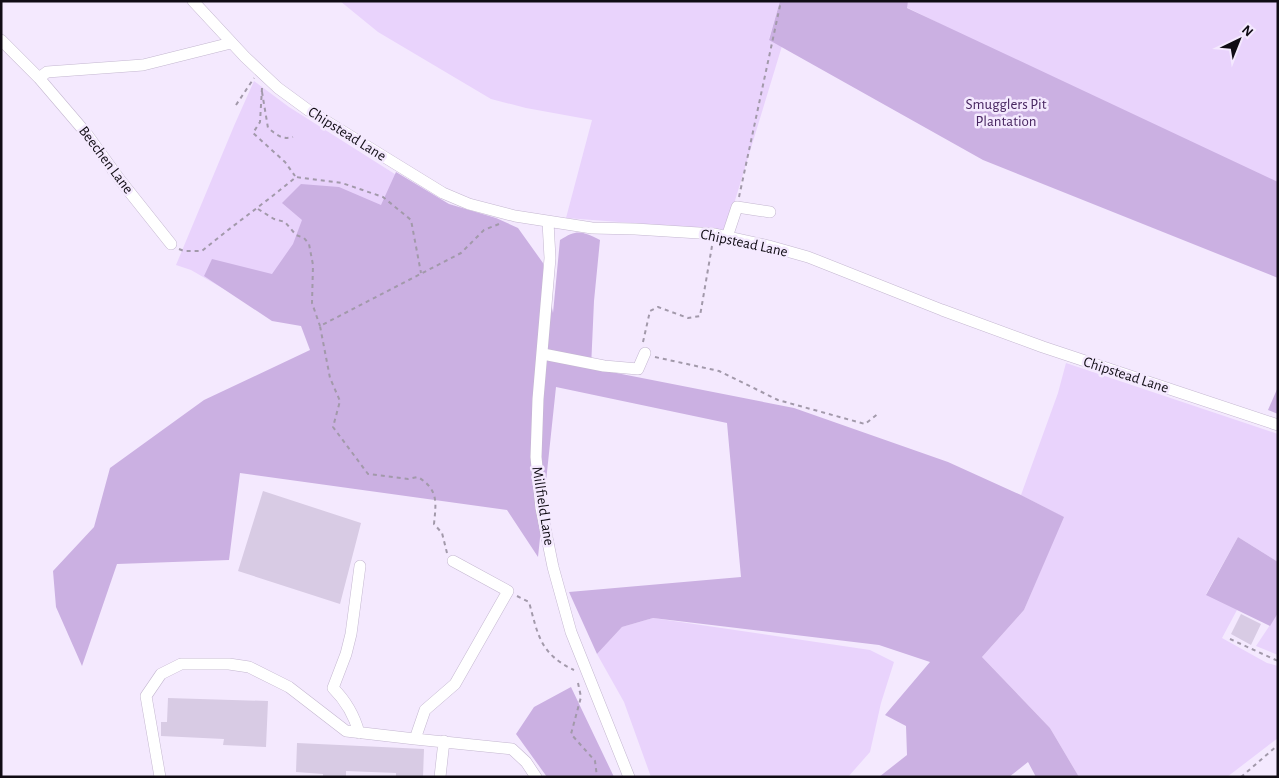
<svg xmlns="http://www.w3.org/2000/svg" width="1279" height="778" font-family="'Alegreya Sans',sans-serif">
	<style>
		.green { fill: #e9d3fc }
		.forest { fill: #cbb0e2 }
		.building { fill: #d8cbe4 }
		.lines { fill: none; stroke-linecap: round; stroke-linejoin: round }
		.minor-casing { stroke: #c4b7d0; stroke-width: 12 }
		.path { stroke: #a299aa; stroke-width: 2; stroke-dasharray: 4 4; stroke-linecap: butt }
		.minor { stroke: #fff; stroke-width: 11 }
		.labels { text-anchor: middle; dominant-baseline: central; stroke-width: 5; stroke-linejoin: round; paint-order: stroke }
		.park-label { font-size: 15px; fill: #472560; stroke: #f4e9fe }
		.street-label { font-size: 15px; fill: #100c14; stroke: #f4e9fe }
	</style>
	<rect width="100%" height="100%" fill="#f4e9fe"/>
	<path class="green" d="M340,1h440l-11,38 13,7 -56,184 -160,-12 26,-98 -66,-12 -35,-9 -113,-67z
		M908,1h370v191l-372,-185z
		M254,81l35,26 120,76 -138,133 -80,-46 -15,-5 58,-139z
		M1066,363l212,71v128l-40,-25 -32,57 31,16 -15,28 45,25 11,3v72l-51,39h-148l-29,-49 -68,-71 42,-47 39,-93 -42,-22 37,-102z
		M1278,613v42l-22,-9z
		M653,618l217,32 24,12 -13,41 -11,49 -22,25h-197l-27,-75 -27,-48 25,-27z"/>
	<path class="forest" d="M780,1h128l-1,7 371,174v96l-295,-118 -214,-120z
		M396,172l53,32 47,14 22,10 25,35 10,50 7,-73c17,-11 22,-9 40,0l-6,61 -3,67 203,40 154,54 73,33 43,22 -40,93 -42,47 68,71 29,49h-43l-8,-15 -19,15h-130l28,-22 -1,-29 -21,-11 45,-53 -51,-17 -226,-27 -31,9 -25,27 -28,-62 172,-15 -14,-154 -171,-36 -18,170 -31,-47 -267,-37 -11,87 -112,4 -35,102 -26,-59 -3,-36 41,-44 16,-59 94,-68 106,-50 -9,-24 -29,-5 -68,-45 8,-17 60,15 21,-30 9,-24 -20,-17 19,-19 38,3 42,18z
		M1278,387v27l-10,-4z
		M1238,537l40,25v51l-8,13 -64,-31z
		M571,687l43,90h-67l-31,-43 18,-27z"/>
	<path class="building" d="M263,491l98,32 -21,81 -102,-33z
		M1241,614l20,10 -10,21 -20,-11z
		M168,698l100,3 -2,46 -43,-2 1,-6 -63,-3v-14h6z
		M297,743l127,6 -1,28h-27v-4l-50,-2v6h-23v-3l-27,-2z"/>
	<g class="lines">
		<defs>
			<path id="minor" d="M193,1l52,56 33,31 30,22 135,83 26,11 46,12 77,12 43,1 80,5 54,12 39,11 134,53 101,37 235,78
				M1,40l38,38 47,55 34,47 51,64
				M39,78l8,-6 96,-7 88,-22
				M548,222l2,36 -12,141 -2,58 5,51 12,59 18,65 58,145
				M727,237l10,-30 33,5
				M543,354l61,12 34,3 7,-16
				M453,561l55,30 -53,93 -30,26 -10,29 97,10 14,13 10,15
				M359,733c-5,-19 -13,-32 -26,-45l13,-34 5,-20 9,-68
				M160,777l-14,-81 15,-22 20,-10h48l20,3 40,20 57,44 69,8
				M440,777l4,-36"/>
		</defs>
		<use href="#minor" class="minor-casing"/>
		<path class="path" d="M262,88l-2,34 -7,11 32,29 10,14
			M262,92l6,36c9,7 14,12 25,9
			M236,105l18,-27
			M739,197l42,-196
			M258,209l16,10 11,3 11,13 8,3 5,6 4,21 -1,38 8,23
			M179,249l5,2h18c31,-26 63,-48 94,-74l46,6 41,14 28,23 10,53
			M643,342l7,-31 8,-4 30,11 12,-2 12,-70
			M655,357l64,14 59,29 87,24 14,-11
			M447,553l-5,-20 -8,-9c2,-21 5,-34 -16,-47l-10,2 -40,-5 -35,-47 7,-26 -10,-23 -10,-52 141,-73 23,-23 15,-6
			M517,596l12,6c9,33 11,52 45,68
			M1230,639l48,22
			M578,683l3,14 -10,37 24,27 2,16
			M1241,777l37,-32"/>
		<use href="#minor" class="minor"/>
	</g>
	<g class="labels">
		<g class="park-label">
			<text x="1006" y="104">Smugglers Pit<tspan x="1006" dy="17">Plantation</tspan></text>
		</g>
		<g class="street-label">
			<text transform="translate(347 134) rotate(32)">Chipstead Lane</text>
			<text transform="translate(106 160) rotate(53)">Beechen Lane</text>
			<text transform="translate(744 243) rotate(12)">Chipstead Lane</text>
			<text transform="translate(1126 375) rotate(18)">Chipstead Lane</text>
			<text transform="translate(543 506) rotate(81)">Millfield Lane</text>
		</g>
	</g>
	<rect width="1279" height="778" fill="none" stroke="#100c14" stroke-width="5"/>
	<g transform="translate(1239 40) rotate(43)" stroke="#f4e9fe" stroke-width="4" paint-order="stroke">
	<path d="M0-4L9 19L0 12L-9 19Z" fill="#100c14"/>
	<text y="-8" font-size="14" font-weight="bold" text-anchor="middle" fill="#100c14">N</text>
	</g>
</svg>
